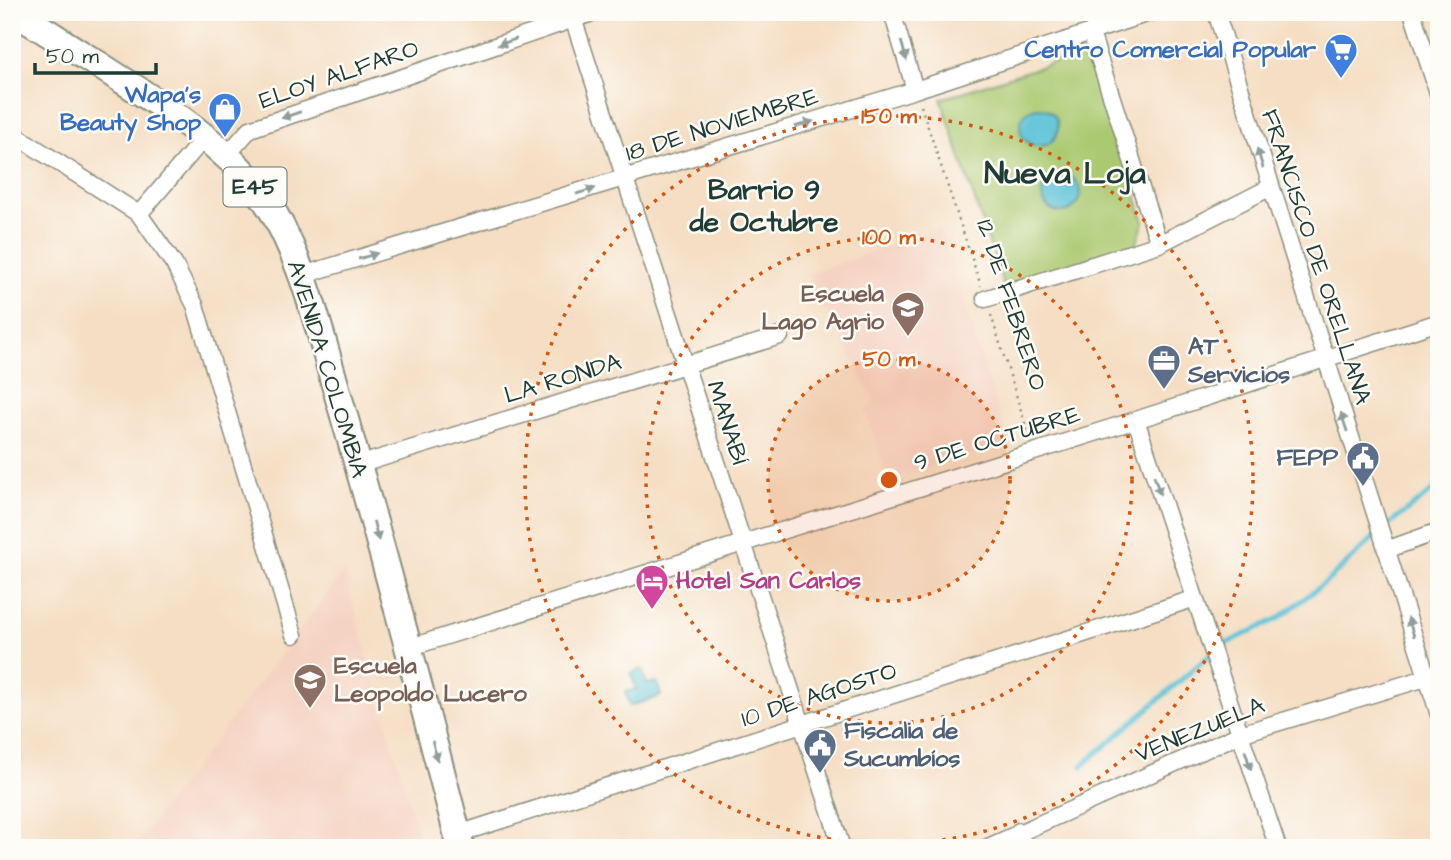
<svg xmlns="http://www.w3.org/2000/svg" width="1451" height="860" font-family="'Architects Daughter',sans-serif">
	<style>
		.built { fill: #f5d3c2 }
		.green { fill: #aac970; stroke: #648352; stroke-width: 2 }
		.water { fill: #59c1d6; stroke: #3c7f85; stroke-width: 2 }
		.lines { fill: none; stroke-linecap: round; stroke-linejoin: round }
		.stream { stroke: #59c1d6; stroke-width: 5 }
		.minor-casing { stroke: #8a8e7c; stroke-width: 19 }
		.primary-casing { stroke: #8a8e7c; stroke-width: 30 }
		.path { stroke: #8a8e7c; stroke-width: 2.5; stroke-dasharray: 2 5; stroke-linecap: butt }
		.minor { stroke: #fff; stroke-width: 16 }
		.primary { stroke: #fff; stroke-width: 26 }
		.oneway { fill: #8f9e9a }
		.ring { fill: none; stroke: #d45610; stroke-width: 3.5; stroke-dasharray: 3.5 7 }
		.labels { text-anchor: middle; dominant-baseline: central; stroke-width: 5; stroke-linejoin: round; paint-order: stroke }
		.shield { fill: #fdfcf7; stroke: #62766e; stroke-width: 2 }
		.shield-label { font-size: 23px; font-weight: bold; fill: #1f3d34 }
		.shop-label { font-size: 24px; font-weight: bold; fill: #366cbe; stroke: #fdfcf7; text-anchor: end }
		.street-label { font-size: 24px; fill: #1f3d34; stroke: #fdfcf7 }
		.education-label { font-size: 24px; font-weight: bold; fill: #785e54; stroke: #fdfcf7; text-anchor: end }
		.service-label { font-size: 24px; font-weight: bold; fill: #4e5e75; stroke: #fdfcf7; text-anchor: start }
		.hotel-label { font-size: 24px; font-weight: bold; fill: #b23c85; stroke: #fdfcf7; text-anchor: start }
		.quarter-label { font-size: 28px; font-weight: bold; fill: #1f3d34; stroke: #fdfcf7 }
		.district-label { font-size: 32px; font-weight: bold; fill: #1f3d34; stroke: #fdfcf7 }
		.centre { fill: #d45610; stroke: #fdfcf7; stroke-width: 3.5 }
		.ring-label { font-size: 21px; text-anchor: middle; font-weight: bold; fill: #d45610; stroke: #fdfcf7; stroke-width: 5; stroke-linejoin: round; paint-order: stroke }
	</style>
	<rect width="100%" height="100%" fill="#fdfcf7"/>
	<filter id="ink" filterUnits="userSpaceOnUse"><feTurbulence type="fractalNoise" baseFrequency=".0143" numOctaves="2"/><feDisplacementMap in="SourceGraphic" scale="14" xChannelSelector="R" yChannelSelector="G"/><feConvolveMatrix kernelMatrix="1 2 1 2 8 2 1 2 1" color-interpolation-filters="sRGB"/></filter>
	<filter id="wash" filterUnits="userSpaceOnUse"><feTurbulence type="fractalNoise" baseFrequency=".00686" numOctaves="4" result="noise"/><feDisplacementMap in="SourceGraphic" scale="28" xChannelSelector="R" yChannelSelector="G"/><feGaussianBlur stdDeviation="1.57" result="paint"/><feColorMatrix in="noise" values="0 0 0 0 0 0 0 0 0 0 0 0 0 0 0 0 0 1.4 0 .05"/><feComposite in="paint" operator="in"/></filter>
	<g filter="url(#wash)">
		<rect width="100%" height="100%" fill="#f5dec3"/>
		<path class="built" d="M940,228l69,216 -121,35 -23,-68 9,-10 -67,-127z
			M344,572l78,276h-289z"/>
		<path class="green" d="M1080,54h12l52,168 -8,23 -132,42 -63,-188z"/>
		<path class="water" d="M1020 127a19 19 0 1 1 38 0a19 19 0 1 1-38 0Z
			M1042 193a19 19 0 1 1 38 0a19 19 0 1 1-38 0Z
			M642,669l5,15 10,-2 4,14 -31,10 -5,-14 11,-3 -5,-16z"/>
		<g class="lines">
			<path class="stream" d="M1082,766l137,-119 60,-29 52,-40 51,-48 57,-44"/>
		</g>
	</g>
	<g filter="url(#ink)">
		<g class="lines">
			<defs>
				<path id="minor" d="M571,12l271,836
					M892,12l23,78
					M1216,12l223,703
					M1412,12l27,84
					M1091,33l68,211
					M12,133l127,81 35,50 21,41 99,330
					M227,155l23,-26 345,-117
					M139,214l66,-77
					M303,275l612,-185 237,-78
					M985,299l174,-55 110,-56
					M1136,420l142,428
					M358,465l422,-129
					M1386,550l53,-19
					M408,648l728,-228 303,-98
					M1019,831l6,17
					M458,834l735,-235
					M986,848l254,-114 199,-60"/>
				<path id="primary" d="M13,12c30,16 57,36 86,53 57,37 119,73 161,127 42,56 62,150 82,217 42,145 81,292 119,439"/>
			</defs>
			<use href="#minor" class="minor-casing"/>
			<use href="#primary" class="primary-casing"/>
			<path class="path" d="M921,106l60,180
				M991,315l38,121"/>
			<use href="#minor" class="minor"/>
			<use href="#primary" class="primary"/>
		</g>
		<defs><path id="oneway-solid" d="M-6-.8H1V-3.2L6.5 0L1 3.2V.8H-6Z" transform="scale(1.75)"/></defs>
		<g class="oneway">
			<use href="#oneway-solid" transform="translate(507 42) rotate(161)"/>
			<use href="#oneway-solid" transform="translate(904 51) rotate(74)"/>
			<use href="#oneway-solid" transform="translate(291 115) rotate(161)"/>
			<use href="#oneway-solid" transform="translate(804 124) rotate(-17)"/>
			<use href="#oneway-solid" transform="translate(1260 158) rotate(-107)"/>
			<use href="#oneway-solid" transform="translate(586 191) rotate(-17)"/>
			<use href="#oneway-solid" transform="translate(368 256) rotate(-17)"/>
			<use href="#oneway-solid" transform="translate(1344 422) rotate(-108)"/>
			<use href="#oneway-solid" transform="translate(1157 485) rotate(72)"/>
			<use href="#oneway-solid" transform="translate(376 531) rotate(75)"/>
			<use href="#oneway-solid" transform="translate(1411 627) rotate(-108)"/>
			<use href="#oneway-solid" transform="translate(435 751) rotate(75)"/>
			<use href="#oneway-solid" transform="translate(1248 760) rotate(72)"/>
		</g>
	</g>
	<circle cx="889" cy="480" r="121" fill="#d45610" fill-opacity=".12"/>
	<g class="ring">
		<circle cx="889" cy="480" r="121"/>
		<circle cx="889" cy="480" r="243"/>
		<circle cx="889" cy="480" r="364"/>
	</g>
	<defs>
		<symbol id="supermarket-pin" viewBox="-11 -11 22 30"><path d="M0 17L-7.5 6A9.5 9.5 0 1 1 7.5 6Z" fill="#3f7fe0" stroke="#fdfcf7"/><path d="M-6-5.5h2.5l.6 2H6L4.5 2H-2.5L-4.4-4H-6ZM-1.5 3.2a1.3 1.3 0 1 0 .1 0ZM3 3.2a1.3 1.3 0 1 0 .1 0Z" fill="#fff"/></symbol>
		<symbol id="shop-pin" viewBox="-11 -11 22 30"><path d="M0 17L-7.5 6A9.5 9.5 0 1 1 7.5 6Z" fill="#3f7fe0" stroke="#fdfcf7"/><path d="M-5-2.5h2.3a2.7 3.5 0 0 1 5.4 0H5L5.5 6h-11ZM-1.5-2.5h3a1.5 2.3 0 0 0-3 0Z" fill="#fff"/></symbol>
		<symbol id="school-pin" viewBox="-11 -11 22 30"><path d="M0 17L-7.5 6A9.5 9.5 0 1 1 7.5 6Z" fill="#8d6e63" stroke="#fdfcf7"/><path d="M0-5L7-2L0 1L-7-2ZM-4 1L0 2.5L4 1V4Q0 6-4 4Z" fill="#fff"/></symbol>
		<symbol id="office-pin" viewBox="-11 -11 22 30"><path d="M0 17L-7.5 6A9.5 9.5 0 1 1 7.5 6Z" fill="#5c6f8a" stroke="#fdfcf7"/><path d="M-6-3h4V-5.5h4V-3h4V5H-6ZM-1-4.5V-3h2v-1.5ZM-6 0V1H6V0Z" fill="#fff"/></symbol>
		<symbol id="civic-pin" viewBox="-11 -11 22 30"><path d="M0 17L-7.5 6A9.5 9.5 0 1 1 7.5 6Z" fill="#5c6f8a" stroke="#fdfcf7"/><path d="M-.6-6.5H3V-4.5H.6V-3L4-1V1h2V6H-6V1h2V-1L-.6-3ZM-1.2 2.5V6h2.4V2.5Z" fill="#fff"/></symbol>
		<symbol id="hotel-pin" viewBox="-11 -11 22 30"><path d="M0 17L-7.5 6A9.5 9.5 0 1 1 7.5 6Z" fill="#d1479c" stroke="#fdfcf7"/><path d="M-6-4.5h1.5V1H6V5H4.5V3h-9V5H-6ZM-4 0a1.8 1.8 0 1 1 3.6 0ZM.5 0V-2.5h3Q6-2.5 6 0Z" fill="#fff"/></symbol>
	</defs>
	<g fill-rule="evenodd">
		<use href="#supermarket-pin" x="1322" y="31" width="38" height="52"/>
		<use href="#shop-pin" x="206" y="90" width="38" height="52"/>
		<use href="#school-pin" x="889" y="289" width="38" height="52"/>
		<use href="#office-pin" x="1145" y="342" width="38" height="52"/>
		<use href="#civic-pin" x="1344" y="439" width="38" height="52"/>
		<use href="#hotel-pin" x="633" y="562" width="38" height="52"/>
		<use href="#school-pin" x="291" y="661" width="38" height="52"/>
		<use href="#civic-pin" x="801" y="726" width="38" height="52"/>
	</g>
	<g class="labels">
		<rect class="shield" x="223.5" y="167.5" width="63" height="39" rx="5"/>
		<g class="shield-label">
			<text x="255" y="187">E45</text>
		</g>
		<g class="shop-label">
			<text x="1316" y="50">Centro Comercial Popular</text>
			<text x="201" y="95">Wapa's<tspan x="201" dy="28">Beauty Shop</tspan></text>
		</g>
		<g class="street-label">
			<text transform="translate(339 75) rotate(-19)">ELOY ALFARO</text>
			<text transform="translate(722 125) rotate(-17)">18 DE NOVIEMBRE</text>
			<text transform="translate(1316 257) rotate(72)">FRANCISCO DE ORELLANA</text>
			<text transform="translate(1011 305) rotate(72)">12 DE FEBRERO</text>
			<text transform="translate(327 369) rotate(73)">AVENIDA COLOMBIA</text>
			<text transform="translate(563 379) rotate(-17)">LA RONDA</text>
			<text transform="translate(727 423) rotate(72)">MANABÍ</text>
			<text transform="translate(997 439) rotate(-17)">9 DE OCTUBRE</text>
			<text transform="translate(819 695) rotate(-18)">10 DE AGOSTO</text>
			<text transform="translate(1200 730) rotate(-22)">VENEZUELA</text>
		</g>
		<g class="education-label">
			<text x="884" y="294">Escuela<tspan x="884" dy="28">Lago Agrio</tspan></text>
			<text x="334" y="666" text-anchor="start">Escuela<tspan x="334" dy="28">Leopoldo Lucero</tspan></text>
		</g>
		<g class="service-label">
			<text x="1188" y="347">AT<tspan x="1188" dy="28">Servicios</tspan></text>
			<text x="1338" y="458" text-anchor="end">FEPP</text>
			<text x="844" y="731">Fiscalia de<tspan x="844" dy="28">Sucumbíos</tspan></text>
		</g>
		<g class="hotel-label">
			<text x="676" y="581">Hotel San Carlos</text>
		</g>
		<g class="quarter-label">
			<text x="764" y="190">Barrio 9<tspan x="764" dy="32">de Octubre</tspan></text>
		</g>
		<g class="district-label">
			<text x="1065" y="173">Nueva Loja</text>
		</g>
	</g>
	<circle cx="889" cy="480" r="10" class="centre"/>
	<g class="ring-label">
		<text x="889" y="123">150 m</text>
		<text x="889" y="244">100 m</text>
		<text x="889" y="366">50 m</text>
	</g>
	<rect width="1451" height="860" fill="none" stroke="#fdfcf7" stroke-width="42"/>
	<path d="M35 63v10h121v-10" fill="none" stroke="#1f3d34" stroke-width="3.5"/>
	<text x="46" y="63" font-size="21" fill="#1f3d34" stroke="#fdfcf7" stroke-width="5" paint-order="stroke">50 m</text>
</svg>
